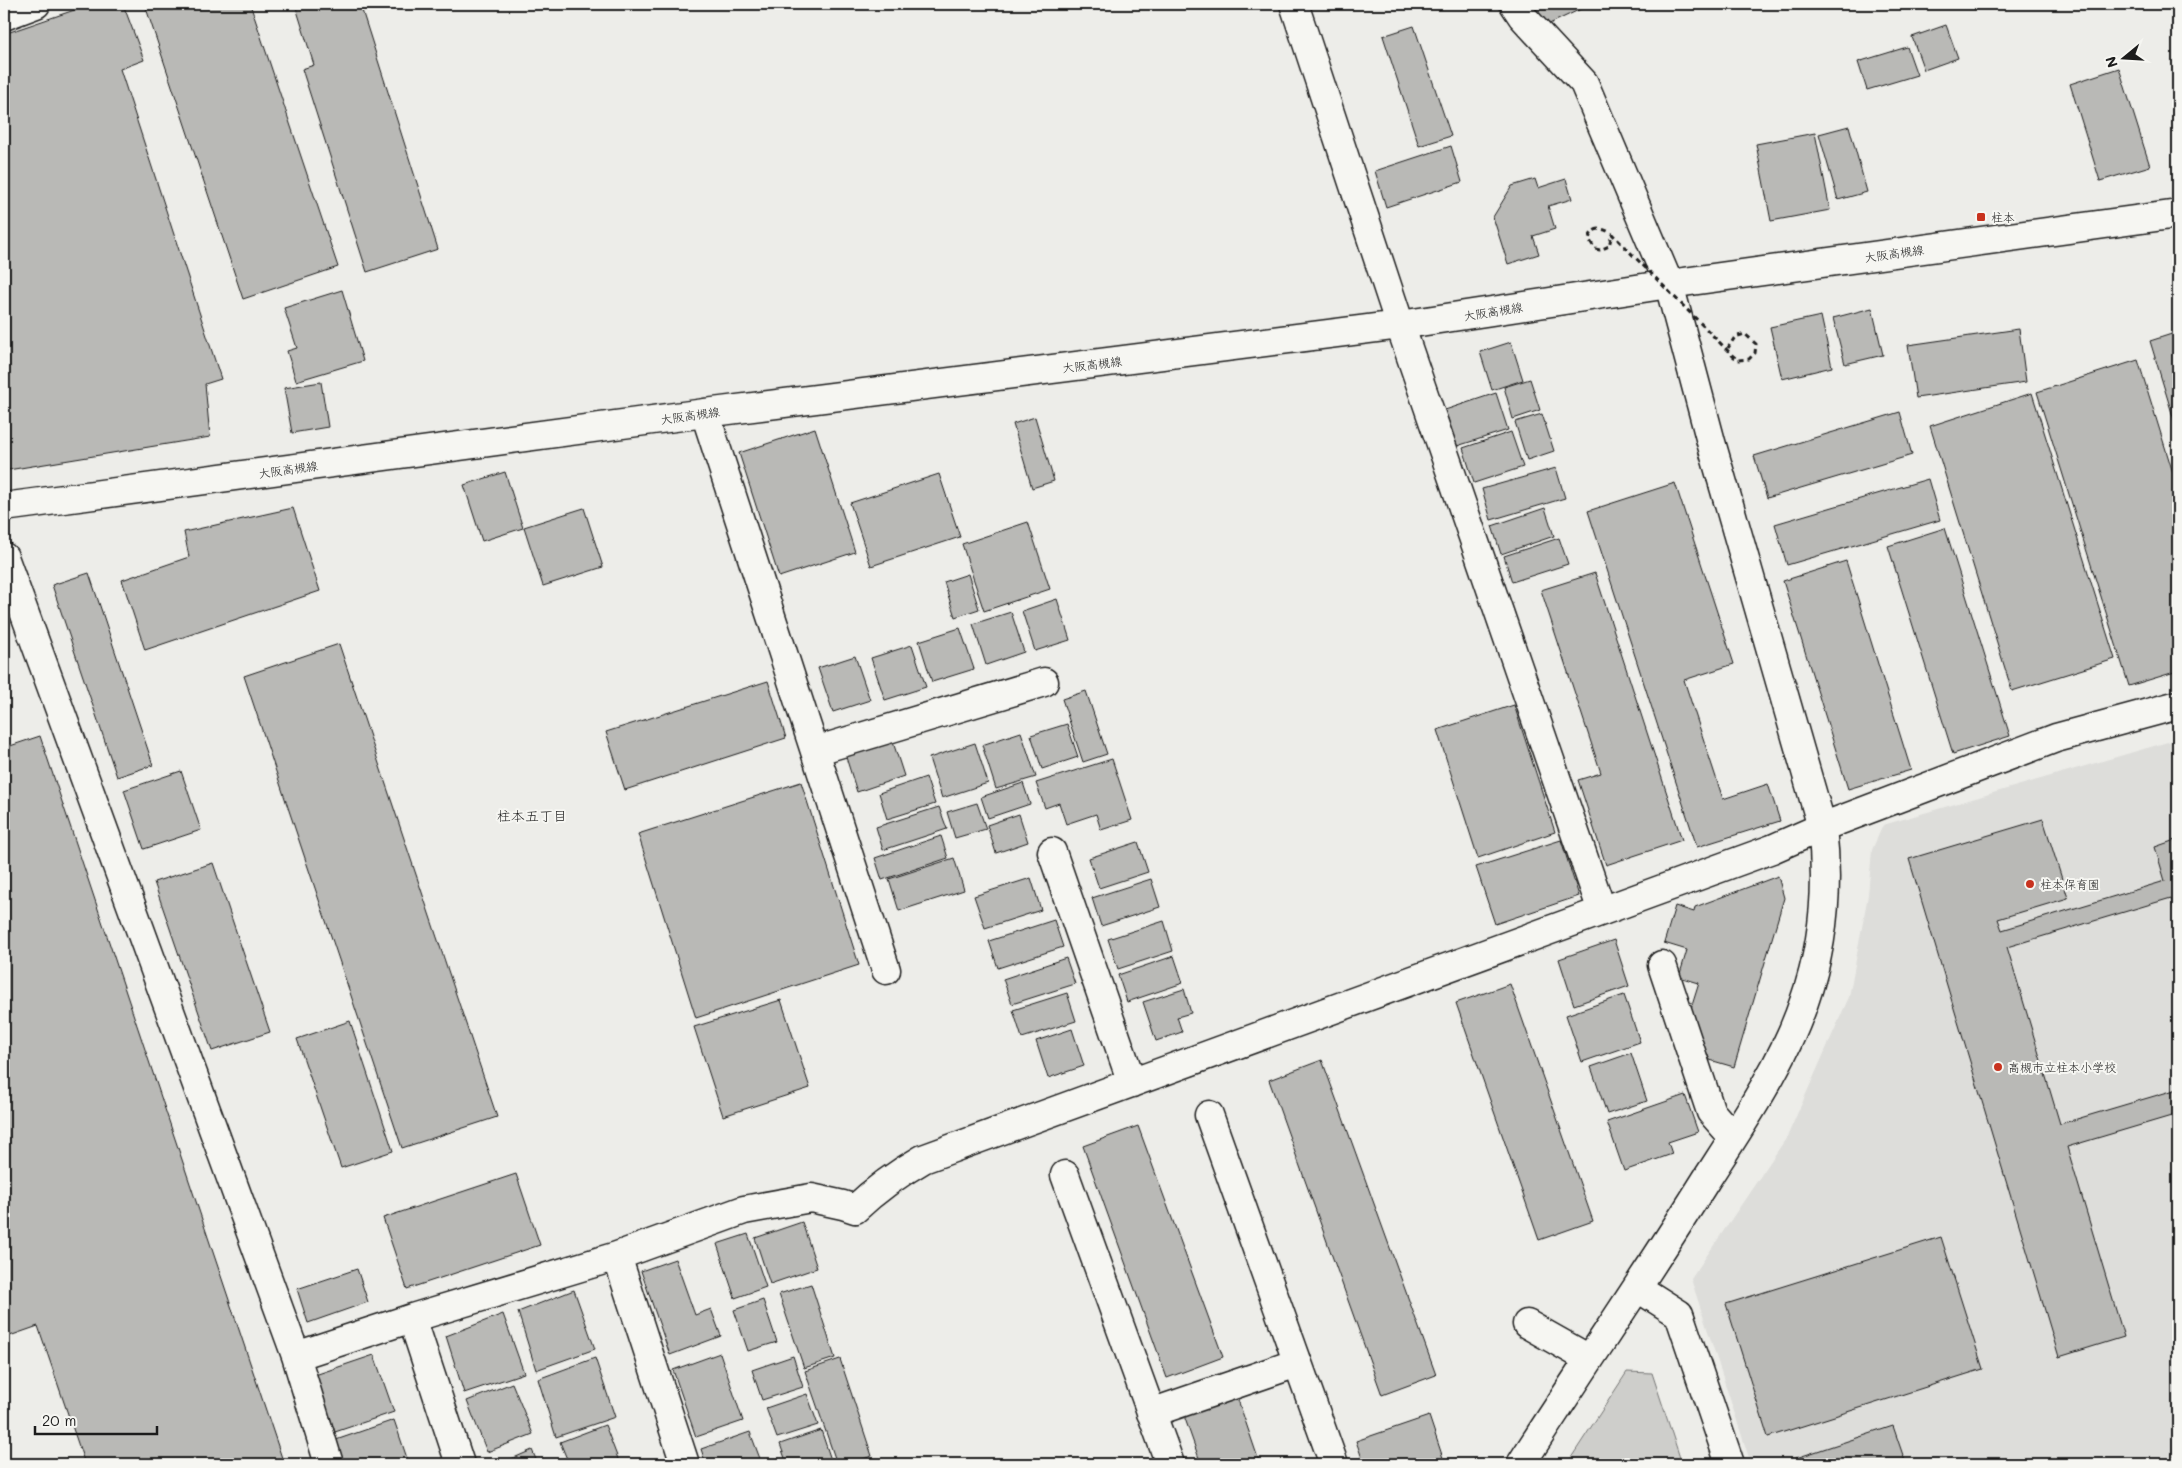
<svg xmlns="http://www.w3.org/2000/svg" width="2182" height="1468" font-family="Mali,'Klee One',sans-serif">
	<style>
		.built { fill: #ddddda }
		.green { fill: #cececb; stroke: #757574 }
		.building { fill: #b9b9b6; stroke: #1c1c1c }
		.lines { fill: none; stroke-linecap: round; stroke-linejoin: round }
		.minor-casing { stroke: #1c1c1c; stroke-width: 31 }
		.major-casing { stroke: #1c1c1c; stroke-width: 31 }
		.minor { stroke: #f6f6f2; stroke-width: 28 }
		.major { stroke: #f6f6f2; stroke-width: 28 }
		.path-bridge { stroke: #1c1c1c; stroke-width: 3; stroke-dasharray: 5 4; stroke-linecap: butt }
		.poi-dot { fill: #c8321e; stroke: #f6f6f2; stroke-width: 2 }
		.labels { text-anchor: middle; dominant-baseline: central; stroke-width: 4; stroke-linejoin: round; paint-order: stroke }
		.poi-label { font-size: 12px; fill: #1c1c1c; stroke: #f6f6f2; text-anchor: start }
		.street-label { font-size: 12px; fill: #1c1c1c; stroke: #f6f6f2 }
		.neighbourhood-label { font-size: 14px; fill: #1c1c1c; stroke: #f6f6f2 }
	</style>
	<rect width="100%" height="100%" fill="#edede9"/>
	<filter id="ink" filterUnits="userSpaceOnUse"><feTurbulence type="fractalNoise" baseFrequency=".02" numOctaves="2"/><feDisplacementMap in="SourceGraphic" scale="10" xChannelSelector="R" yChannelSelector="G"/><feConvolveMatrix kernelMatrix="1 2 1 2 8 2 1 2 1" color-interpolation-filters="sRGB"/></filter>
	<g filter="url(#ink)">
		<path class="built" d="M2178,739v725h-427l-60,-185 96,-142 62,-140 19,-102 4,-45 11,-25z"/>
		<path class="green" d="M1627,1372l25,1 30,91h-115z"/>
		<path class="building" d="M92,4h31l21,56 -24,9 101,310 -16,5 5,53 -202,33 -4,-12v-424z
			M148,4h102l88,263 -95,32 -98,-294z
			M295,4h65l78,245 -71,23 -65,-203 12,-4z
			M1540,4h43l2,3 -44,21 -10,-20z
			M1946,25l12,33 -34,12 -12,-33z
			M1414,26l37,110 -32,10 -36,-110z
			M1907,47l10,28 -50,15 -9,-28z
			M2119,68l31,98 -50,15 -30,-97z
			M1849,126l18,66 -29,8 -19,-66z
			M1815,133l15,77 -59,11 -15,-77z
			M1451,146l11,36 -76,25 -11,-36z
			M1535,179l3,9 28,-9 6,20 -24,7 7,23 -22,7 6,18 -31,10 -15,-47 19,-31z
			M342,290l21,71 -67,20 -9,-30 10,-3 -13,-40z
			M1872,308l11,47 -38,9 -12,-46z
			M1821,316l11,51 -50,12 -12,-52z
			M2019,329l7,53 -110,16 -8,-53z
			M2178,332v101l-28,-92z
			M1511,342l12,38 -31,10 -12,-38z
			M2138,360l40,129v182l-49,15 -92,-294z
			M1530,379l10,31 -27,9 -9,-32z
			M321,382l7,45 -36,6 -8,-45z
			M1496,393l12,37 -51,16 -12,-36z
			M2032,393l83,266 -103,32 -82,-265z
			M1900,412l12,43 -145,43 -13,-42z
			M1542,414l12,37 -27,9 -12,-38z
			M1035,417l19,64 -22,7 -19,-64z
			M815,428l40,124 -76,25 -40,-124z
			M1511,432l12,35 -49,16 -11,-35z
			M1556,468l9,30 -74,22 -9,-31z
			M505,472l18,56 -41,13 -18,-56z
			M939,474l21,63 -89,29 -21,-63z
			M1928,479l12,41 -153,45 -12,-41z
			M1675,483l59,181 -50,16 39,119 45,-15 12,37 -83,26 -109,-336z
			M293,508l27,83 -175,59 -23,-70 67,-23 -5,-25z
			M584,508l19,59 -60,19 -19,-59z
			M1545,508l9,28 -53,18 -9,-28z
			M1028,522l22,67 -66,22 -22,-67z
			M1945,528l65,208 -57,18 -65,-208z
			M1559,538l9,26 -56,18 -8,-26z
			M1846,561l65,209 -63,19 -65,-208z
			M89,573l64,192 -36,12 -65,-192z
			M1595,573l87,267 -76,25 -28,-85 23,-7 -60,-183z
			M968,574l11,35 -24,8 -11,-35z
			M1057,599l13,41 -35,11 -13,-40z
			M1011,612l13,40 -38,13 -13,-41z
			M960,628l14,41 -42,13 -13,-41z
			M339,644l158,473 -95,31 -158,-472z
			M912,645l14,42 -41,13 -14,-42z
			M855,656l15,44 -37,12 -15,-44z
			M768,681l18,57 -161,52 -19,-58z
			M1086,691l21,63 -24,8 -21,-63z
			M1514,705l41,127 -77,26 -41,-128z
			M1067,724l11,33 -36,12 -11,-34z
			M1021,732l15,45 -40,12 -14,-44z
			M40,736l244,728h-199l-47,-138 -34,12v-590z
			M892,739l12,37 -47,16 -12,-38z
			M975,743l13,40 -46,15 -13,-40z
			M1112,759l20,61 -31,10 -5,-16 -30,10 -7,-21 -14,5 -9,-25z
			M181,771l20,59 -57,19 -20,-59z
			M926,777l9,27 -48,15 -8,-26z
			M801,782l58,183 -163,53 -58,-184z
			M1023,783l7,21 -42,14 -7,-21z
			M977,803l9,26 -31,9 -8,-26z
			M939,807l8,22 -64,21 -7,-23z
			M1019,814l9,28 -32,11 -9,-28z
			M2043,819l25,79 -70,21 4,11 163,-49 -10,-34 23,-8v84l-7,-25 -164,49 53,177 118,-35v25l-111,33 57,190 -65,20 -150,-498z
			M941,836l7,22 -66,22 -7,-22z
			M1561,840l18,56 -84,28 -19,-57z
			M1138,842l10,30 -49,16 -10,-30z
			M954,858l10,32 -65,21 -10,-32z
			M213,863l57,169 -58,19 -58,-169z
			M1778,876l6,22 -50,169 -24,-7 -21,-45 10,-32 -20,-6 8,-27 -23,-7 11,-37 19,6 1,-5z
			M1031,878l10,32 -56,18 -11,-32z
			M1151,879l9,28 -59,19 -9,-28z
			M1054,920l9,27 -65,21 -9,-27z
			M1164,921l9,30 -55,18 -10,-30z
			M1614,940l15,46 -55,19 -15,-46z
			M1174,956l9,27 -56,19 -9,-27z
			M1066,958l9,26 -63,20 -9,-25z
			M1510,984l83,237 -54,19 -83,-237z
			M1184,989l7,24 -14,4 5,15 -26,9 -13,-39z
			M1067,993l9,28 -54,17 -9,-28z
			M1624,995l16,47 -58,20 -16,-47z
			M781,1000l29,88 -87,28 -29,-89z
			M350,1021l43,130 -52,17 -44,-129z
			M1072,1029l12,37 -36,12 -12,-37z
			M1631,1053l16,48 -40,13 -16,-47z
			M1322,1060l114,315 -54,20 -113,-315z
			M1685,1095l13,37 -30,10 4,12 -48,17 -17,-49z
			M1138,1126l85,231 -56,21 -84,-232z
			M516,1174l24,71 -133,44 -24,-71z
			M802,1222l15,46 -47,16 -15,-46z
			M748,1234l18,53 -31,11 -18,-54z
			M1941,1237l42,132 -215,68 -42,-133z
			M675,1259l20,56 16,-6 10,27 -51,19 -29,-84z
			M357,1269l11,33 -60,21 -11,-34z
			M811,1284l24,74 -31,10 -25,-74z
			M574,1290l21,59 -59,21 -18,-58z
			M763,1300l14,42 -29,9 -14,-41z
			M503,1314l21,59 -60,20 -18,-57z
			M720,1353l23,68 -47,16 -23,-67z
			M374,1355l20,57 -59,20 -20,-57z
			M793,1356l10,31 -41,13 -10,-30z
			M595,1358l20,59 -59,20 -18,-58z
			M840,1359l32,97 -24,8h-11l-32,-93z
			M512,1383l21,51 -46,18 -20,-51z
			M1235,1391l25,73h-59l-19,-54z
			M807,1394l11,31 -41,13 -11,-30z
			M1429,1416l16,48h-81l-8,-23z
			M394,1420l15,44h-65l-8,-24z
			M605,1425l15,39h-51l-9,-22z
			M1893,1426l13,38h-128z
			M821,1430l10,30 -11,4h-33l-7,-20z
			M750,1432l12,32h-56l-5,-15z
			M532,1450l6,14h-38z"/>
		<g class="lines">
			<defs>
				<path id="minor" d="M1294,4l106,321 202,586
					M1514,4l8,12 62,67 85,201 42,158 111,385c7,60 2,118 -18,175 -20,60 -63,124 -98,178 -60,96 -124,189 -185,284
					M4,16l32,-12
					M705,413l181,557
					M4,557l292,799 33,108
					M815,751l229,-69
					M1052,852l80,231
					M1662,965l49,147 22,25
					M1209,1115l125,349
					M1065,1175l105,289
					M617,1256l68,208
					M1638,1288l41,26 51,150
					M412,1318l48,146
					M1527,1324l62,35
					M296,1356l116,-38 205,-62 127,-46 67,-12 32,7 12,4c21,-20 42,-35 68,-50l849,-310 50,-22 234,-89 122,-33
					M1151,1413l146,-50"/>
				<path id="major" d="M4,507l701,-94 695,-88 269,-41 509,-70"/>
			</defs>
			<use href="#minor" class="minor-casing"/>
			<use href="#major" class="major-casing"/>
			<use href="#minor" class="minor"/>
			<use href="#major" class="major"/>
			<path class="path-bridge" d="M1611,238l-2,8 -9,4 -5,-1 -6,-10c3,-12 13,-12 22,-6l122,123 5,4 11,-1 6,-6 1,-9 -11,-10 -10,3 -7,11"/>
		</g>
	</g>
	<g class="poi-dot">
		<rect x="1976" y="212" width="10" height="10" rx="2.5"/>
		<circle cx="2030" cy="884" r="5"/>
		<circle cx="1998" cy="1067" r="5"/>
	</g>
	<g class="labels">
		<g class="poi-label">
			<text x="1991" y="217">柱本</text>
			<text x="2040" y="884">柱本保育園</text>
			<text x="2008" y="1067">高槻市立柱本小学校</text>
		</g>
		<g class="street-label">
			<text transform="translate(1894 253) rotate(-8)">大阪高槻線</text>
			<text transform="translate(1493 311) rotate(-9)">大阪高槻線</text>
			<text transform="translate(1092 364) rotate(-7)">大阪高槻線</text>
			<text transform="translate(690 415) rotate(-8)">大阪高槻線</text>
			<text transform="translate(288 469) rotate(-8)">大阪高槻線</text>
		</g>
		<g class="neighbourhood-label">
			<text x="532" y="815">柱本五丁目</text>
		</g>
	</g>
	<rect width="2182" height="1468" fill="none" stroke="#f6f6f2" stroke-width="20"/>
	<rect x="10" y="10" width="2162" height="1448" fill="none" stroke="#1c1c1c" stroke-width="2" filter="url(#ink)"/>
	<g transform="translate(2124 58) rotate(252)" stroke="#f6f6f2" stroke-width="4" paint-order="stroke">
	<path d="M0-4L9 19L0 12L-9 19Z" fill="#1c1c1c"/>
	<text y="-8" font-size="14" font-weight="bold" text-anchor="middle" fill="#1c1c1c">N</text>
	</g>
	<path d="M35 1426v8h122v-8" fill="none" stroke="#1c1c1c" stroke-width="2.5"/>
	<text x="42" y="1426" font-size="15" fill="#1c1c1c" stroke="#f6f6f2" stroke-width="4" paint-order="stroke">20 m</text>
</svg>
